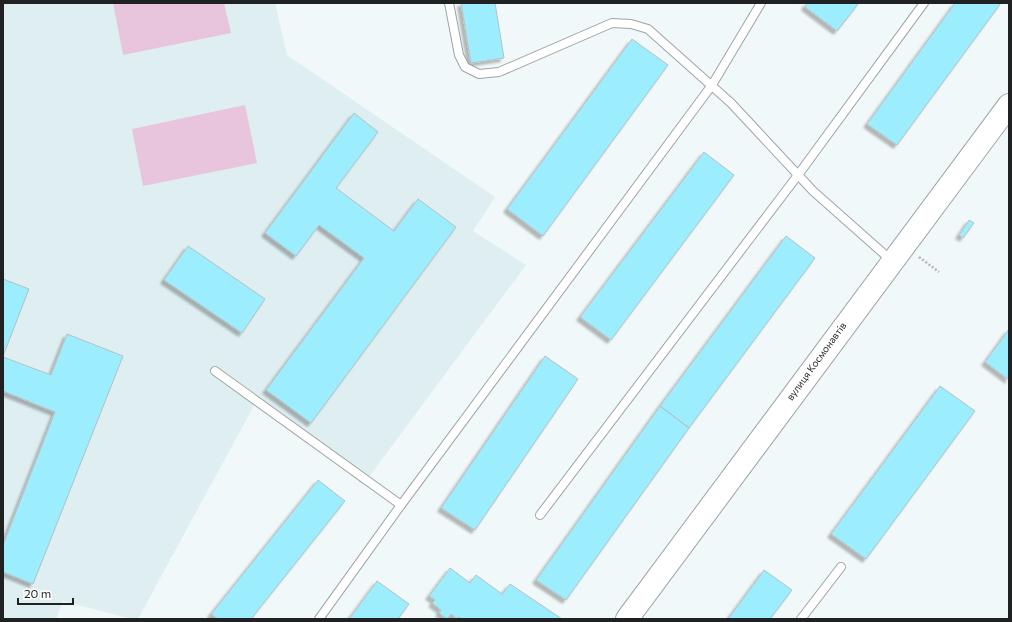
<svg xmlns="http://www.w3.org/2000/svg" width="1012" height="622" font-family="Commissioner,sans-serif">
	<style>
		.built { fill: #deeef1 }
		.grass { fill: #e8c5dd }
		.building { fill: #9cedfd; stroke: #b8bfc0; filter: url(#shadow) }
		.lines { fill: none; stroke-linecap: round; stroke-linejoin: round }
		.lane-casing { stroke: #9ea4a5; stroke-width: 10 }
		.secondary-casing { stroke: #9ea4a5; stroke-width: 24 }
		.path { stroke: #b1b6b7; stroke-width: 2.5; stroke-dasharray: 2 2; stroke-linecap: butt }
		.lane { stroke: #fff; stroke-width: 8 }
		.secondary { stroke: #fff; stroke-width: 22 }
		.labels { text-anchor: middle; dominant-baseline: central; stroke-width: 3.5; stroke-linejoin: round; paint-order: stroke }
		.street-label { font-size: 10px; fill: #1f2122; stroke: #fff }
	</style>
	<defs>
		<filter id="shadow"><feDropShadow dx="-3.5" dy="3.5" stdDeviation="1" flood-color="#0004"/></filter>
	</defs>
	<rect width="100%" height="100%" fill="#f1f8f9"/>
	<path class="built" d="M3,3h272l12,52 208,142 -22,34 53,34 -163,220 -106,-85 -119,219h-7l-68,-18 -7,18h-53z"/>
	<path class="grass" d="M113,3h111l7,30 -108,22z
		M245,105l12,58 -114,23 -11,-57z"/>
	<path class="building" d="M461,3h34l9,55 -33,5z
		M807,3h52l-22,28 -32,-24z
		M955,3h46l-104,142 -30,-21z
		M632,39l36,26 -125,171 -36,-27z
		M354,113l24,19 -42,56 58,43 24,-32 38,28 -145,196 -45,-33 98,-132 -45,-33 -23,31 -31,-23z
		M704,152l30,23 -123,165 -31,-23z
		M969,220l5,3 -11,15 -4,-3z
		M786,236l29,22 -126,170 -29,-22z
		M188,246l77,53 -23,34 -78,-53z
		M3,279l26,10 -26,67z
		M1009,329v51l-24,-18z
		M67,334l56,22 -90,228 -30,-12v-27l52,-133 -52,-21v-34l48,18z
		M545,356l33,23 -103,151 -34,-22z
		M940,386l35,25 -109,148 -35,-25z
		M660,406l29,22 -123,172 -30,-20z
		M318,480l27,21 -94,118h-33l-7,-5z
		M450,568l20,15 6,-8 26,19 8,-10 52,35h-101l-3,-2 -1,2 -6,-5 -4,5 -8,-6 2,-3 -9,-7 3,-3 -6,-4z
		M764,570l28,20 -22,29h-42z
		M377,581l32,23 -11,15h-49z"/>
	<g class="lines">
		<defs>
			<path id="lane" d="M449,3l10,52 6,12 14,7 20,-2 113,-49 19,1 17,5 83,74 82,88 79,70
				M215,371l186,134
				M540,515l258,-340 126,-172
				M319,619l82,-114 311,-420 49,-82
				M801,619l40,-52"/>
			<path id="secondary" d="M627,619c126,-172 254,-343 382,-514"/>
		</defs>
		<use href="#lane" class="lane-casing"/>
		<use href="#secondary" class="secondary-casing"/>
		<path class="path" d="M919,257l20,15"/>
		<use href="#lane" class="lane"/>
		<use href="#secondary" class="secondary"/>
	</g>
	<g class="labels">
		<g class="street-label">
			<text transform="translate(816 361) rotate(-54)">вулиця Космонавтів</text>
		</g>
	</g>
	<rect width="1012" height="622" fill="none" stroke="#1f2122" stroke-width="8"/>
	<path d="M18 598v6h55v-6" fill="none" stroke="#1f2122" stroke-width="2"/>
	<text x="24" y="598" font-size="12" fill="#1f2122" stroke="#ffffff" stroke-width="3" paint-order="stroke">20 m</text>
</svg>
